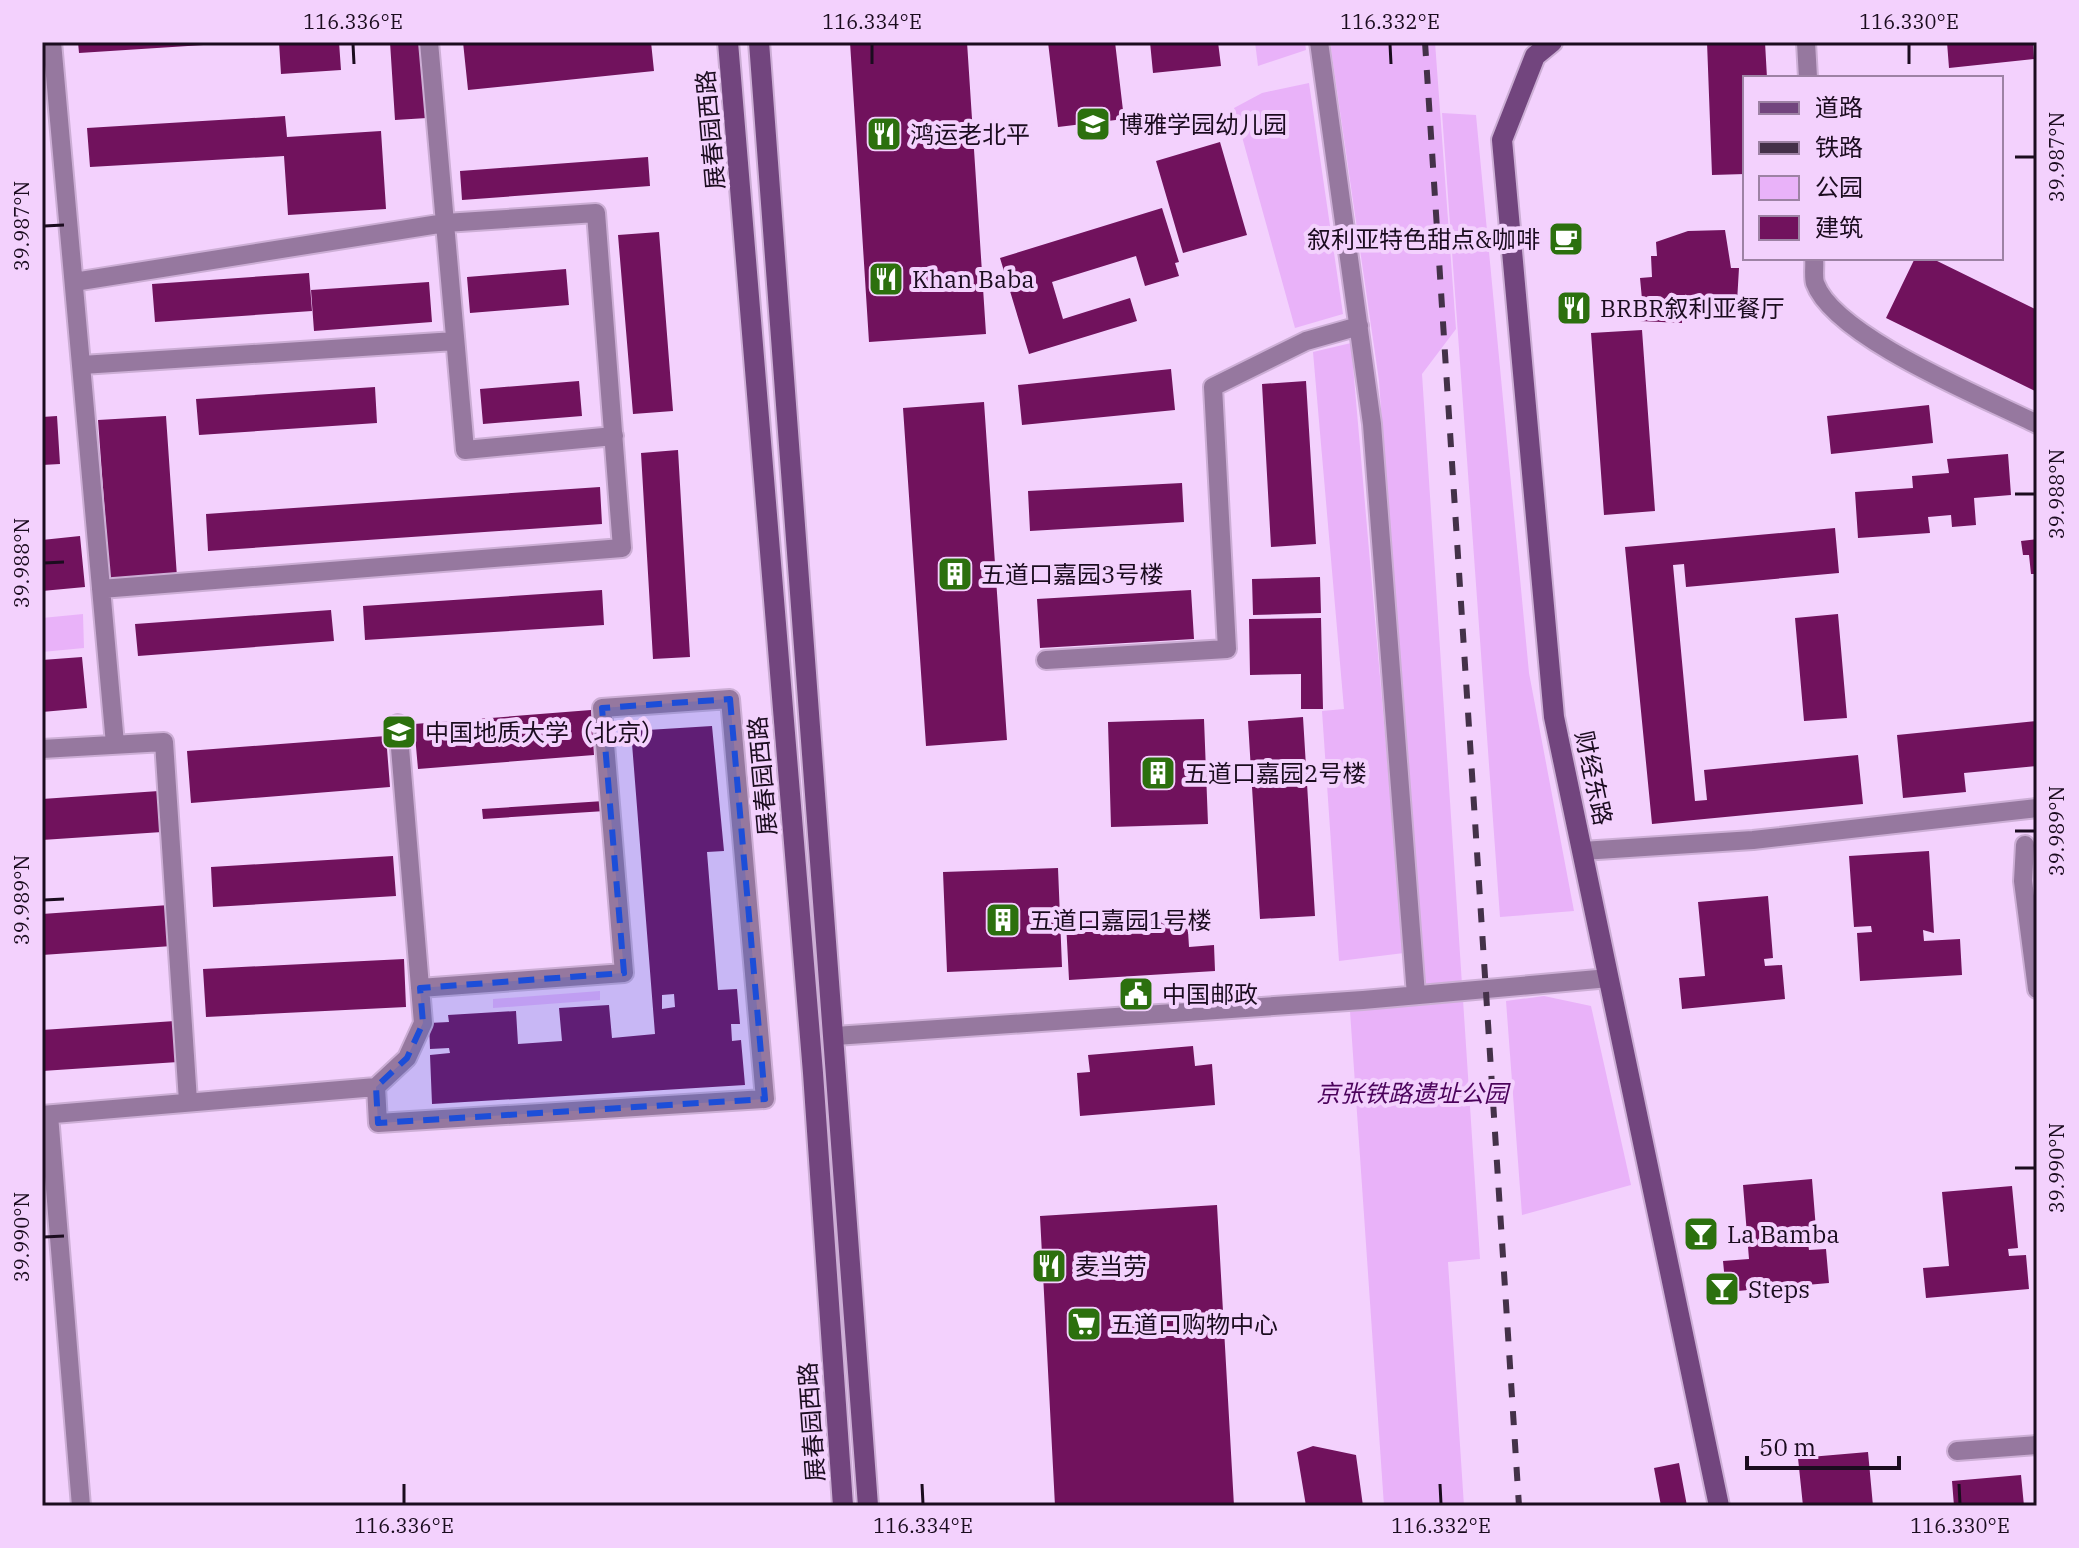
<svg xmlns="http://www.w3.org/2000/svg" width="2079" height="1548" font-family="'IBM Plex Serif','Noto Sans SC',serif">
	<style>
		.green { fill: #e9b2f9 }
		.building { fill: #71125d; fill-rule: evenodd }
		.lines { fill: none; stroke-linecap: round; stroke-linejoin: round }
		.street-casing { stroke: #ccaed5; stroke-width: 22 }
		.secondary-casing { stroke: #ccaed5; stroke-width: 24 }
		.street { stroke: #96789f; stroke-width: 18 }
		.secondary { stroke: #72457e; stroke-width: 20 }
		.rail { stroke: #443149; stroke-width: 6; stroke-dasharray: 14 14; stroke-linecap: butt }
		.marked { fill: #1d4ed8; fill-opacity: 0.2; stroke: #1d4ed8; stroke-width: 6; stroke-dasharray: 16 10; stroke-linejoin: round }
		.ticks { fill: none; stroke: #1b0c1f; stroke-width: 3 }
		.labels { text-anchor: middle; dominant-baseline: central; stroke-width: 8; stroke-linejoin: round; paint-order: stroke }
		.poi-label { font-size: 24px; fill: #1b0c1f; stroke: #f3d1fd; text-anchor: start }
		.street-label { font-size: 24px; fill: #1b0c1f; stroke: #f3d1fd }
		.park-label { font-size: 24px; font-style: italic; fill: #4b025b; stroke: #f3d1fd }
		.neatline { fill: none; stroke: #1b0c1f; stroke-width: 3 }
		.ticks-label { font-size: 20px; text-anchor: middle; fill: #1b0c1f }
	</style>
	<rect width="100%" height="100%" fill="#f3d1fd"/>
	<path class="green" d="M1255,42h50l1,8 -48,16z
		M1330,42h105l21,287 -34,45 58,885 -32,3 16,244h-80l-34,-495 73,-6 -44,-624z
		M1309,83l34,231 -48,14 -61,-220 28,-15z
		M1442,113l34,2 53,558 45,238 -74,6z
		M1351,343l53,610 -65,8 -17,-250 22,-2 -31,-357z
		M83,614l1,34 -42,4v-34z
		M600,991v9l-107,8v-9z
		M1544,996l47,10 40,179 -109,30 -16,-214z"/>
	<path class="building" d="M78,42h141v2l-140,9z
		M279,42h60l2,28 -60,4z
		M390,42h32l5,76 -32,2z
		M463,42h188l3,29 -186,19z
		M850,42h117l19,292 -117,8z
		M1048,42h67l9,77 -66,8z
		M1150,42h68l3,24 -68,7z
		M1707,42h58l2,36h-22v96l-33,1z
		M1947,42h86l1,17 -85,9z
		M285,116l2,21 94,-6 5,78 -98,6 -4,-59 -194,11 -3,-39z
		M1220,142l27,93 -64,18 -27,-92z
		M648,157l2,29 -188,14 -2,-29z
		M1162,208l17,54 -4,1 4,13 -34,10 -9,-30 -84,26 11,37 67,-21 7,23 -108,33 -29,-96z
		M1725,230l6,38h8l-2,34h4v9l-15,1v8l-20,1 -1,-8 -23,1v9l-42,-2 -1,-12 9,-1v-9h-6l-2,-21 12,-1 -1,-21h6l-1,-14 32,-11z
		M659,232l14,179 -40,3 -15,-179z
		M1915,258h16l106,52v82l-151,-74z
		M566,269l3,36 -99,8 -3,-36z
		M309,273l3,38 -157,11 -3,-38z
		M429,282l3,40 -118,9 -3,-41z
		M1642,330l13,181 -51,4 -13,-182z
		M1171,369l4,41 -153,15 -4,-40z
		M579,381l3,35 -99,8 -3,-35z
		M1306,381l10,163 -45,3 -9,-163z
		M375,387l2,36 -178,12 -3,-36z
		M984,402l23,338 -81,6 -23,-338z
		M1929,405l4,38 -102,11 -4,-38z
		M57,416l3,48 -18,1v-48z
		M166,416l11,161 -67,5 -12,-162z
		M678,450l12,207 -37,2 -12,-206z
		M2008,454l3,41 -37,3 2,27 -24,2 -1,-12 -23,2 2,16 -72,5 -3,-46 58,-4 -1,-12 37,-3 -2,-14z
		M1182,483l2,39 -154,9 -2,-40z
		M600,487l2,37 -394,27 -2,-37z
		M1835,528l4,45 -153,14 -2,-23 -11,1 22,236 12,-1 -3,-30 154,-15 5,49 -211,20 -27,-277z
		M80,536l5,51 -43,4v-51z
		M2037,539v35h-6l-2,-19h-6l-2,-14z
		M1320,577l1,36 -68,2 -1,-36z
		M602,590l2,35 -239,15 -2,-34z
		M1191,590l3,49 -154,9 -3,-49z
		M331,610l3,31 -196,15 -3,-32z
		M1838,614l9,104 -43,3 -9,-103z
		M1321,618l2,91h-22v-35l-51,1 -1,-56z
		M82,657l5,51 -45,4v-52z
		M591,710l3,45 -176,14 -4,-45z
		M1303,717l12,199 -55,3 -12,-198z
		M1204,719l4,105 -97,3 -3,-105z
		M2037,721v45l-73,7 2,19 -63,6 -6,-63z
		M712,726l12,125 -17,1 11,138 19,-1 3,35h-9l1,17 9,-1 4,45 -313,19 -2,-49 20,-2 -1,-5 -19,1 -1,-26 20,-1 -1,-7 68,-4 2,33 44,-3 -3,-33 50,-3 3,33 43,-4 -24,-303zM674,994l1,13 -13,2v-14z
		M386,736l4,51 -199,16 -4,-52z
		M159,791l3,41 -120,8v-41z
		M604,801l1,10 -122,8 -1,-10z
		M1929,851l5,82 -11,-3 1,11 36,-2 2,36 -102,6 -3,-48 15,-1 -1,-6 -17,1 -5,-71z
		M393,856l3,40 -183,11 -2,-40z
		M1058,868l4,99 -115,5 -4,-100z
		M1768,896l5,62 -9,1 1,7 17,-1 3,34 -103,10 -3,-31 26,-2 -7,-74z
		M169,905l3,41 -130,9v-41z
		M1187,915l2,32 25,-2 1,26 -146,9 -3,-58z
		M404,959l2,48 -200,10 -3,-48z
		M175,1021l3,41 -136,9v-41z
		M1193,1046l2,20 17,-2 3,41 -135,11 -3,-43 13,-1 -2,-17z
		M1812,1179l5,63 -9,1 1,7 17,-1 3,34 -103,9 -3,-31 26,-2 -6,-74z
		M2012,1186l6,62 -10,1 1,7 17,-1 3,34 -103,9 -3,-30 26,-2 -7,-74z
		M1217,1205l17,301h-179l-15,-290z
		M1313,1446l43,9 7,51h-57l-9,-54z
		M1868,1452l5,54h-70l-5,-48z
		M1679,1463l8,43h-26l-7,-38z
		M2021,1475l3,31h-70l-2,-25z"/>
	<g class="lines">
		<defs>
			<path id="street" d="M52,42l63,702
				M429,42l36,408 149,-14
				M1319,42l53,382 44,571
				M1806,42l2,36
				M1814,258c1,7 -1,18 1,25 19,54 170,115 222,141
				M74,282l371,-59 151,-10 26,335 -521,41
				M82,365l373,-24
				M1046,660l181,-11 -14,-262 93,-46 53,-15
				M42,749l122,-7 24,359
				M2025,845l-2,36 14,108
				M1582,851l171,-11 284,-32
				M835,1036l528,-36 246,-22
				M376,1087l2,36 387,-24 -35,-400 -128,9 22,265 -204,15
				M42,1115l334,-28 31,-29 16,-35 -25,-299
				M49,1115l32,391
				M1957,1451l80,-6"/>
			<path id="secondary" d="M728,42l85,1031 30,433
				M759,42l109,1464
				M1552,42l-17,14 -33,84 52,577 165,789"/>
		</defs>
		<use href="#street" class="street-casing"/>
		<use href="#secondary" class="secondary-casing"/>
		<use href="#street" class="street"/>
		<use href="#secondary" class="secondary"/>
		<path class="rail" d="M1425,42l94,1464"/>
	</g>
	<path class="marked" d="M730,699l35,400 -387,24 -2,-36 31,-29 16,-35 -3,-35 204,-15 -22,-265z"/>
	<path class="ticks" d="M353,44l1,20M872,44v20M1390,44l1,20M1909,44v20M2015,157h20M44,226l20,-1M2015,494h20M44,563l20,-1M2015,831h20M44,900l20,-1M2015,1168h20M44,1237l20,-1M404,1484v20M922,1484l1,20M1440,1484l1,20M1959,1484l1,20"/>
	<defs>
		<symbol id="school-square" viewBox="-11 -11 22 22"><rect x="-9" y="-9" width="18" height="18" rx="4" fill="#2c700e" stroke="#f3d1fd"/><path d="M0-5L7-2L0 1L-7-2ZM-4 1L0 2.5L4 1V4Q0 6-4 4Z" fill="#fff"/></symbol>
		<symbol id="restaurant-square" viewBox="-11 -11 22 22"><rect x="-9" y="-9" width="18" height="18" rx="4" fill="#2c700e" stroke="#f3d1fd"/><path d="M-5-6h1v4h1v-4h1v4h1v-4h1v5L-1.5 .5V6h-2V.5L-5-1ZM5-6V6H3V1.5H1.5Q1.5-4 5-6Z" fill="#fff"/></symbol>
		<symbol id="cafe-square" viewBox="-11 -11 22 22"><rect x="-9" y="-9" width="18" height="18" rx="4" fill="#2c700e" stroke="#f3d1fd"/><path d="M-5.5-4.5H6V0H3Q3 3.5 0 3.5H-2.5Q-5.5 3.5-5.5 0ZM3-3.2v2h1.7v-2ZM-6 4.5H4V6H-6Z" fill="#fff"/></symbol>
		<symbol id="building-square" viewBox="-11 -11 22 22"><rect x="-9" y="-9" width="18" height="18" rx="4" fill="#2c700e" stroke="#f3d1fd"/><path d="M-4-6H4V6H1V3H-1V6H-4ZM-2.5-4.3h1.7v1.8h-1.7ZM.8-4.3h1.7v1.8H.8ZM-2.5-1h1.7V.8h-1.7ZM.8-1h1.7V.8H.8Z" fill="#fff"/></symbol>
		<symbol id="university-square" viewBox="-11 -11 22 22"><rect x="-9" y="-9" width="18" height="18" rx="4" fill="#2c700e" stroke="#f3d1fd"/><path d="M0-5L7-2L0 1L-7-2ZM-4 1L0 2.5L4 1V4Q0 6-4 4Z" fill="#fff"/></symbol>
		<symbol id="civic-square" viewBox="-11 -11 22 22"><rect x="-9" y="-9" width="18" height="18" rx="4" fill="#2c700e" stroke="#f3d1fd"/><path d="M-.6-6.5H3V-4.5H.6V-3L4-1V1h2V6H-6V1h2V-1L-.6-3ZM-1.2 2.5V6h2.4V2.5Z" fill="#fff"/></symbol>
		<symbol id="bar-square" viewBox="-11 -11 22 22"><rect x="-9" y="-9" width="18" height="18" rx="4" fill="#2c700e" stroke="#f3d1fd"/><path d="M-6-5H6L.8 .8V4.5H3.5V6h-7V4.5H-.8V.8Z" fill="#fff"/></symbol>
		<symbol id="supermarket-square" viewBox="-11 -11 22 22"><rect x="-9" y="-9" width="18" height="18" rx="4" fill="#2c700e" stroke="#f3d1fd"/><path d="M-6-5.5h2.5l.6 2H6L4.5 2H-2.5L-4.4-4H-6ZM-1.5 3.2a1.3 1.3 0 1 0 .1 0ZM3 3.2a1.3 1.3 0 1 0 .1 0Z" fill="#fff"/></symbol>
	</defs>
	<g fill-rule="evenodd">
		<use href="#school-square" x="1073" y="104" width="40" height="40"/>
		<use href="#restaurant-square" x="864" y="114" width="40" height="40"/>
		<use href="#cafe-square" x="1546" y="219" width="40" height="40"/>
		<use href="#restaurant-square" x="866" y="259" width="40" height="40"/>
		<use href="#restaurant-square" x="1554" y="288" width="40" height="40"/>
		<use href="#building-square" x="935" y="554" width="40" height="40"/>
		<use href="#university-square" x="379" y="712" width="40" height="40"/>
		<use href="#building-square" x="1138" y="753" width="40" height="40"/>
		<use href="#building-square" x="983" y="900" width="40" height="40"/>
		<use href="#civic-square" x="1116" y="974" width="40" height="40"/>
		<use href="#bar-square" x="1681" y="1214" width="40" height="40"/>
		<use href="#restaurant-square" x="1029" y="1246" width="40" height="40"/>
		<use href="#bar-square" x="1702" y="1269" width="40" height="40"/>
		<use href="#supermarket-square" x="1064" y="1304" width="40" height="40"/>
	</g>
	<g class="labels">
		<g class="poi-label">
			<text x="1119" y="124">博雅学园幼儿园</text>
			<text x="910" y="134">鸿运老北平</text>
			<text x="1540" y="239" text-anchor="end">叙利亚特色甜点&amp;咖啡</text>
			<text x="912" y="279">Khan Baba</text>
			<text x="1600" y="308">BRBR叙利亚餐厅</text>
			<text x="981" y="574">五道口嘉园3号楼</text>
			<text x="425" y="732">中国地质大学（北京）</text>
			<text x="1184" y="773">五道口嘉园2号楼</text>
			<text x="1029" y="920">五道口嘉园1号楼</text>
			<text x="1162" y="994">中国邮政</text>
			<text x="1727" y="1234">La Bamba</text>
			<text x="1075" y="1266">麦当劳</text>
			<text x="1748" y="1289">Steps</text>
			<text x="1110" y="1324">五道口购物中心</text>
		</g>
		<g class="street-label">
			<text transform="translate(710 130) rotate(-95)">展春园西路</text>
			<text transform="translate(762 776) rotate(-95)">展春园西路</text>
			<text transform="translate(1594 778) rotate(78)">财经东路</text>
			<text transform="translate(811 1422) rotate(-94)">展春园西路</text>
		</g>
		<g class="park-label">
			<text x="1412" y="1093">京张铁路遗址公园</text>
		</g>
	</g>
	<rect width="2079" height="1548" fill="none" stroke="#f3d1fd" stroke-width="88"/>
	<rect x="1743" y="76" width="260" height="184" fill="#f3d1fd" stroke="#9d82a4" stroke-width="2"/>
	<rect x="1759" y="102" width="40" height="12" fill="#72457e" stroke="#9d82a4" stroke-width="2"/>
	<text x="1815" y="116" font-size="24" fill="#1b0c1f">道路</text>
	<rect x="1759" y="142" width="40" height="12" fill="#443149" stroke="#9d82a4" stroke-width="2"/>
	<text x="1815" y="156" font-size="24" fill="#1b0c1f">铁路</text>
	<rect x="1759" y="176" width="40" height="24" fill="#e9b2f9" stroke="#9d82a4" stroke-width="2"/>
	<text x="1815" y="196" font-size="24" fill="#1b0c1f">公园</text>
	<rect x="1759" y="216" width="40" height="24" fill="#71125d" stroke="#9d82a4" stroke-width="2"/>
	<text x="1815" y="236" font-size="24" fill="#1b0c1f">建筑</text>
	<path d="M1747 1456v12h152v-12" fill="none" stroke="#1b0c1f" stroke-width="4"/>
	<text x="1759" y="1456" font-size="24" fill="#1b0c1f" stroke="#f3d1fd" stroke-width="6" paint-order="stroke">50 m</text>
	<rect x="44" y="44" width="1991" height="1460" class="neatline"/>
	<g class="ticks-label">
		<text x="353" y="29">116.336°E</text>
		<text x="872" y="29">116.334°E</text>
		<text x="1390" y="29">116.332°E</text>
		<text x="1909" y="29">116.330°E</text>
		<text transform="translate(2057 157) rotate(-90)" y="7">39.987°N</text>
		<text transform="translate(22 226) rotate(-90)" y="7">39.987°N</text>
		<text transform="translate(2057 494) rotate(-90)" y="7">39.988°N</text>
		<text transform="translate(22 563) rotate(-90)" y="7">39.988°N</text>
		<text transform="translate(2057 831) rotate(-90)" y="7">39.989°N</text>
		<text transform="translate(22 900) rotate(-90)" y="7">39.989°N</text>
		<text transform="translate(2057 1168) rotate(-90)" y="7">39.990°N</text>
		<text transform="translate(22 1237) rotate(-90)" y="7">39.990°N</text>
		<text x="404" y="1533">116.336°E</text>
		<text x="923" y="1533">116.334°E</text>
		<text x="1441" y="1533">116.332°E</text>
		<text x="1960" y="1533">116.330°E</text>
	</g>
</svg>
